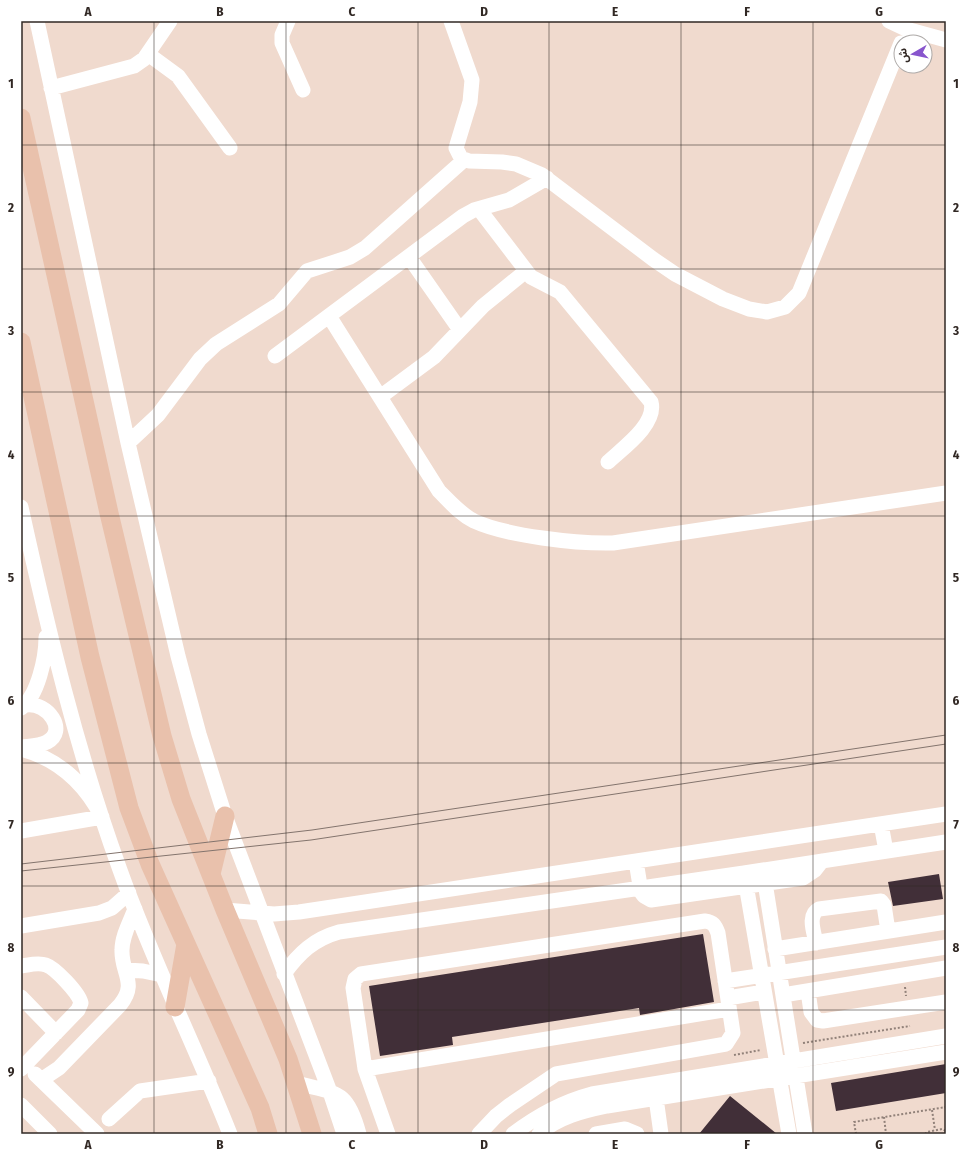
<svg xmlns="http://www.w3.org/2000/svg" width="967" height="1155" font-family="'Fira Sans Condensed','Noto Sans Arabic',sans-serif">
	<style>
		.building { fill: #412f38 }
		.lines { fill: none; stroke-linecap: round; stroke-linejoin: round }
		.path { stroke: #918179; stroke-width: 2; stroke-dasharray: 2 2; stroke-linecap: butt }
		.minor { stroke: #fff; stroke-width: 15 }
		.major { stroke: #e9c1ac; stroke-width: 19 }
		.tram { stroke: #83746d; stroke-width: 1 }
		.grid { fill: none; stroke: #312824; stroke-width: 1; stroke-opacity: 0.55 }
		.neatline { fill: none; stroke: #312824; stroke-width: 1.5 }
		.grid-label { font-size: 13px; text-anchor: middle; font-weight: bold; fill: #312824 }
	</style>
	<rect width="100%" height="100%" fill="#f0dace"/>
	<path class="building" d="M939,874l4,25 -50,7 -5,-24z
		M703,934l11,68 -74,13 -1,-7 -187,29 1,8 -73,11 -11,-70z
		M946,1064v29l-110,18 -5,-28z
		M730,1096l47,38h-78z"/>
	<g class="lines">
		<path class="path" d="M905,987l1,9
			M803,1043l107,-17
			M734,1055l27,-5
			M932,1110l3,20
			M884,1117l2,17
			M856,1134l-2,-12 92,-15
			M925,1134l2,-2 15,-3 4,2"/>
		<path class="minor" d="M37,21l91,422 50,213 21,78 26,82 105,276 14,42
			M288,21l-6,14v8l21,47
			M451,21l21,59 -2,22 -14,46 5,10 8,3 33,1 14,2 26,11 111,84 22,15 48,25 26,10 18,3 18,-5 14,-14 102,-250
			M889,21l17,8 40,11
			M148,54l30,22 52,72
			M51,88l83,-22 10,-7 26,-38
			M479,209l52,68 29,15 91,110c6,22 -28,46 -43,60
			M409,257l51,73
			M329,316l110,175c11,11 21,23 35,30 32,15 104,23 139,22l333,-50
			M275,356l188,-140 11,-6 35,-10 38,-22
			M380,397l54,-40 49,-51 43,-35
			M128,443l30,-28 42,-56 16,-15 63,-40 28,-33 43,-14 15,-9 99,-88
			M21,507c27,123 56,245 99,363 32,90 75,175 110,264
			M21,708c17,-12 25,-51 25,-71
			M22,747c8,-1 18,-1 25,-5 21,-11 1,-40 -21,-37
			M21,749c37,10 64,35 81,68l-81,14
			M881,824l5,27
			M636,861l5,31 3,4 7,4 152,-22 12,-8 7,-9
			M763,870l42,264
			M744,873l45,261
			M225,910l49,4 25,-2 647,-98
			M21,926l78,-13 13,-5 17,-15
			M816,943c-2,-11 -9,-28 3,-34l62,-8 3,4 4,26
			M775,949l171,-27
			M21,966c8,-1 17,-4 25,-1 9,3 33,28 35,38l-3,7 -57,59
			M126,970l17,1 19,4
			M284,974c15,-21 30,-35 55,-42l405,-59 202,-31
			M725,981l221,-34
			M808,991l3,21 6,8 6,1 123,-19
			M783,995l163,-27
			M21,997l35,36
			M728,998l36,-6
			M365,1069l364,-60
			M35,1074l62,60
			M41,1080l18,-12 61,-63c18,-22 1,-32 2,-55 0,-14 8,-28 13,-41
			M296,1083c41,11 51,6 63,51
			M656,1098l5,36
			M21,1105l29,29
			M109,1119l31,-28 69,-10
			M388,1134l-23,-65 -12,-81 2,-9 6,-5 344,-53c8,1 10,4 13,12l15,100 -7,11 -170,30 -46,31 -14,11 -17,18
			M513,1134c25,-19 49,-32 79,-40l354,-58
			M539,1134c19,-17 44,-23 68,-28l339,-54
			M596,1134l29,-5 12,5"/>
		<path class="major" d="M21,118l88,395 53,223 19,63 44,111 63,149 24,75
			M21,342l69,315 39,151 21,56 110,244 8,26
			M211,874l14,-58
			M175,1007l11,-63"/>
		<path class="tram" d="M21,864l291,-34 634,-95
			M21,871l290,-31 635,-96"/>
	</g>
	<path class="grid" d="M154,21v1113M286,21v1113M418,21v1113M549,21v1113M681,21v1113M813,21v1113M21,145h925M21,269h925M21,392h925M21,516h925M21,639h925M21,763h925M21,886h925M21,1010h925"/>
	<rect width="967" height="1155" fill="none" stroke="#ffffff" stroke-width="44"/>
	<g transform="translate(913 54) rotate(261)"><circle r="19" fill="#ffffff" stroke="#ada9a7"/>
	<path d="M0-3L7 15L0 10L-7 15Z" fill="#8855cd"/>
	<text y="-6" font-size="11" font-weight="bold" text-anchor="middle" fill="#312824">ش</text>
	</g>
	<rect x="22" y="22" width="923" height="1111" class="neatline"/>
	<g class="grid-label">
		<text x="88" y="16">A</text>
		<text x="220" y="16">B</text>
		<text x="352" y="16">C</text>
		<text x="484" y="16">D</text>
		<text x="615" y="16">E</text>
		<text x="747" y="16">F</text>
		<text x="879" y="16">G</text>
		<text x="11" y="88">1</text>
		<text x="956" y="88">1</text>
		<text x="11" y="212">2</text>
		<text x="956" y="212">2</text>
		<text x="11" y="335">3</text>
		<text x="956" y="335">3</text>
		<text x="11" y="459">4</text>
		<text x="956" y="459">4</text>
		<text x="11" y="582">5</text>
		<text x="956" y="582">5</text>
		<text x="11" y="705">6</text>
		<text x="956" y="705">6</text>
		<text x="11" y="829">7</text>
		<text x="956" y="829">7</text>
		<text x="11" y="952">8</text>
		<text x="956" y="952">8</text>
		<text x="11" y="1076">9</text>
		<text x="956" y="1076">9</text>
		<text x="88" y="1149">A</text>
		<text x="220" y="1149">B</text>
		<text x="352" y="1149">C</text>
		<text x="484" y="1149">D</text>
		<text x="615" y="1149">E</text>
		<text x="747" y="1149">F</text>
		<text x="879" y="1149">G</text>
	</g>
</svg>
